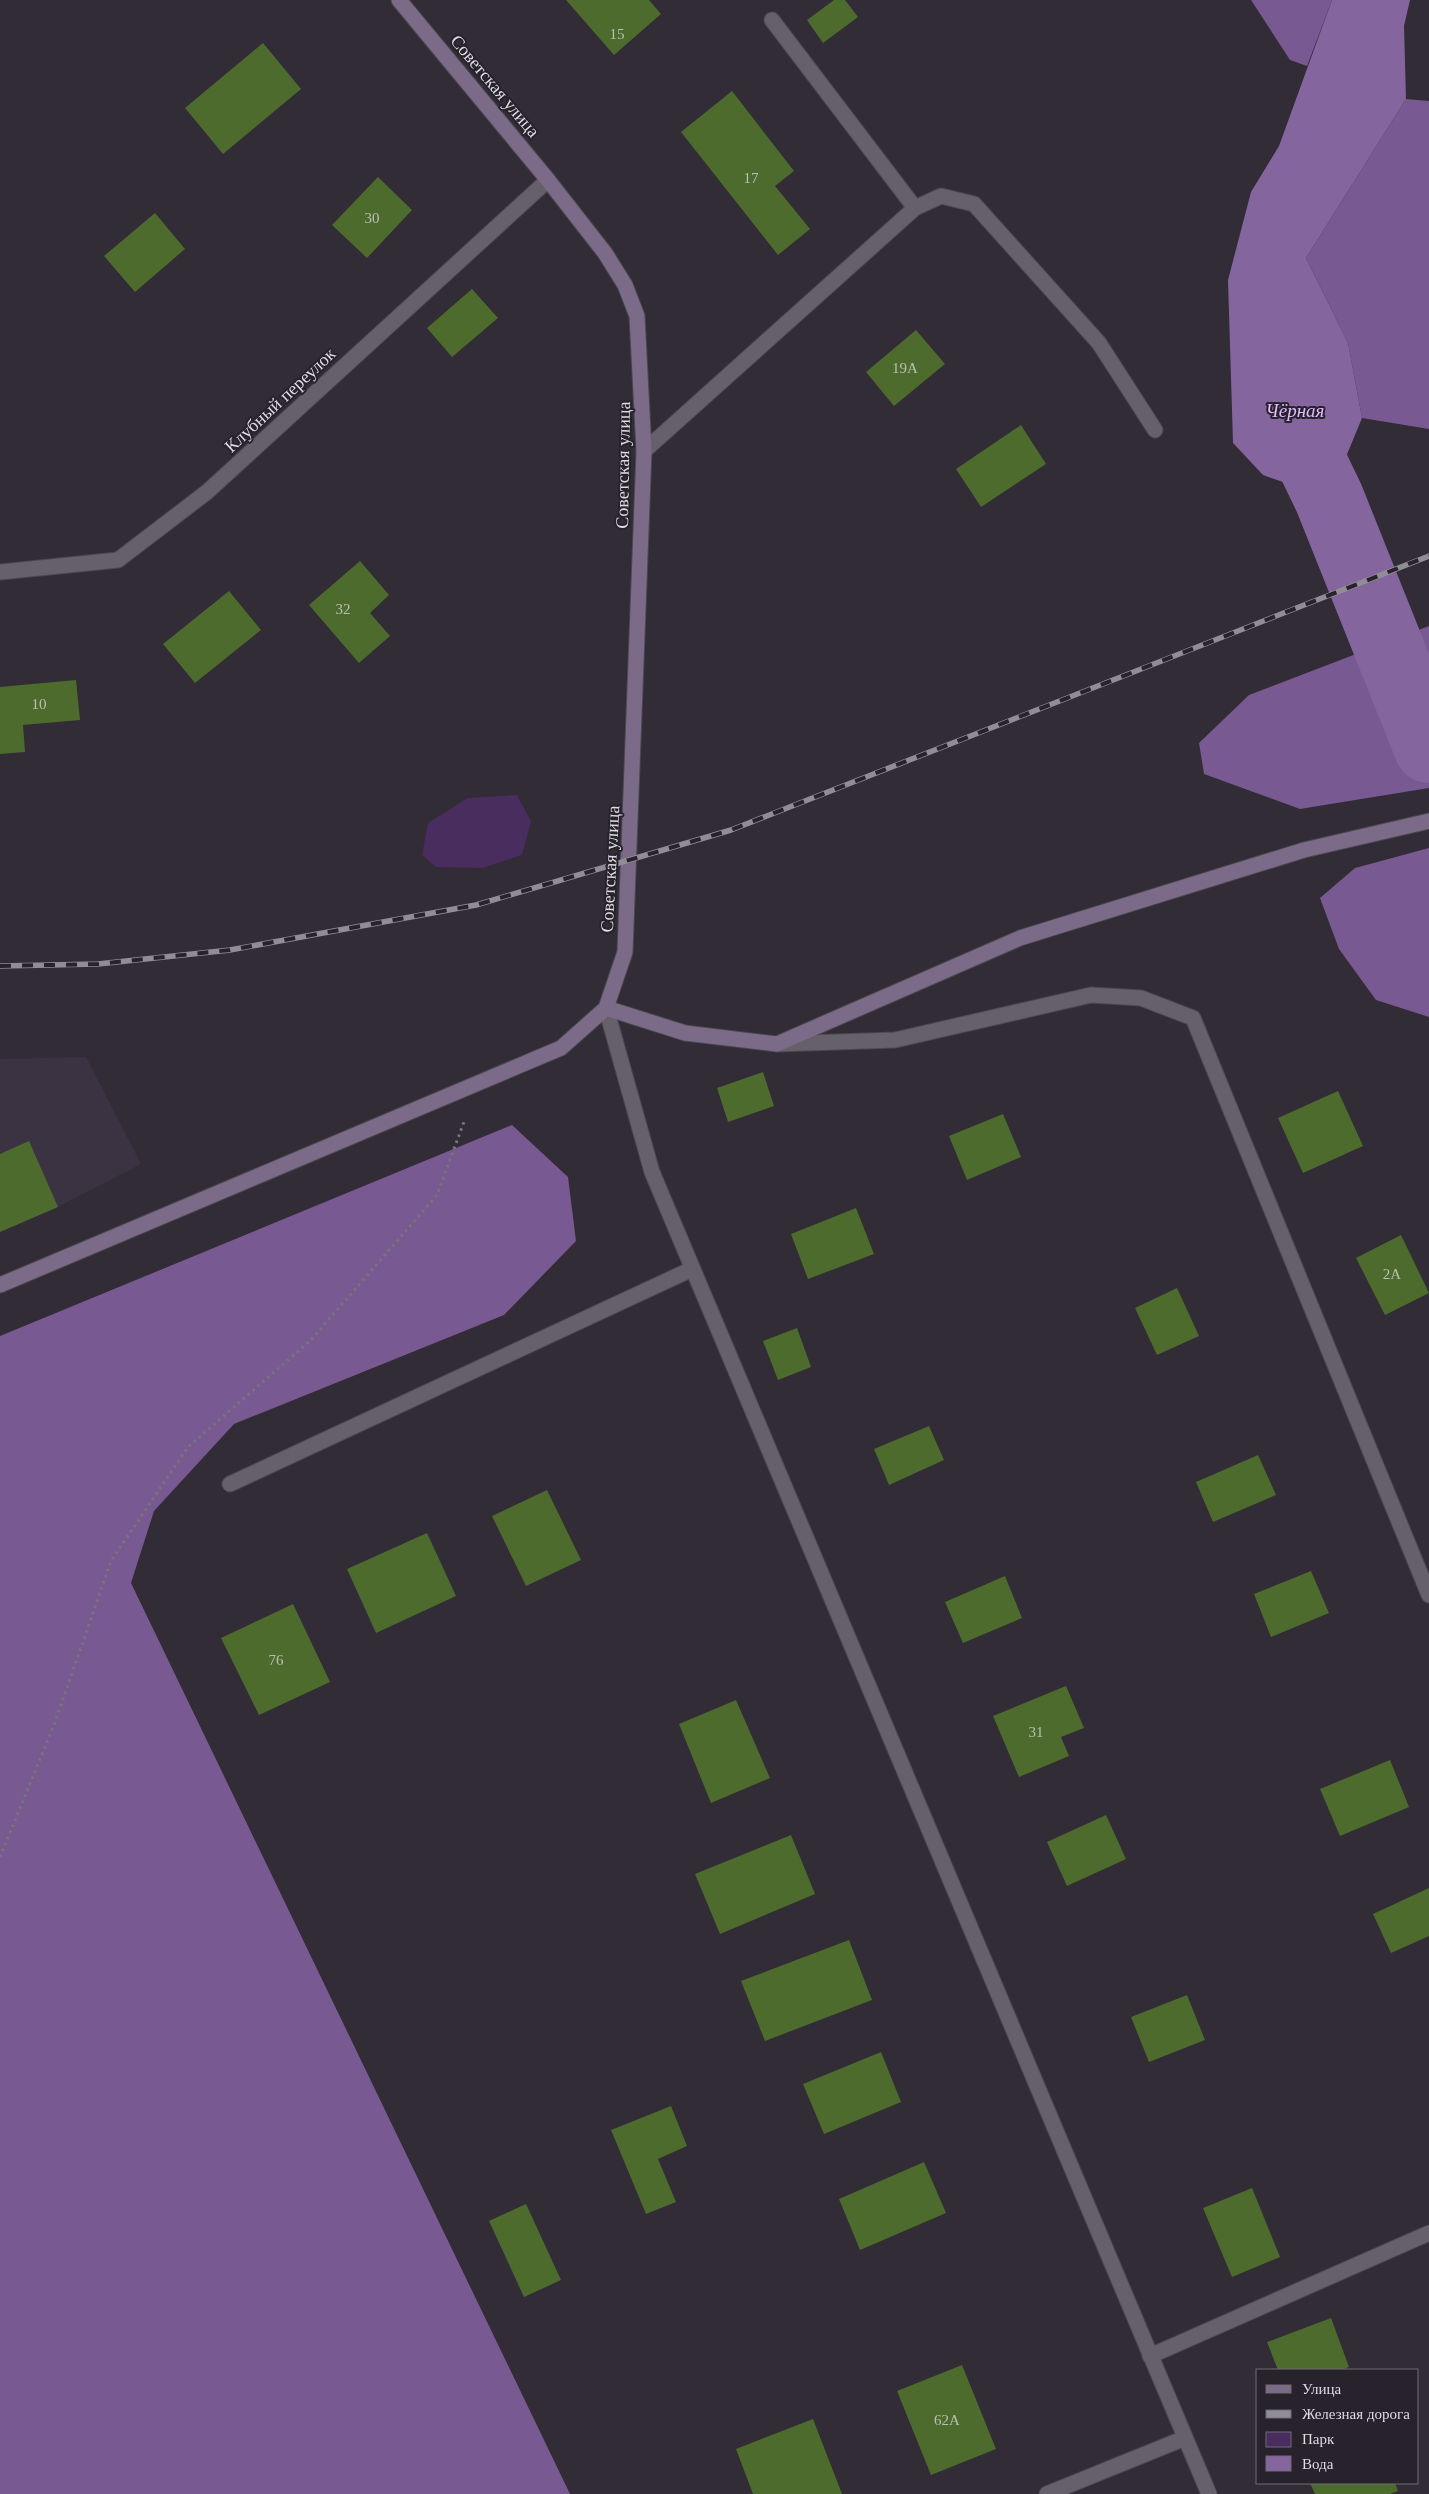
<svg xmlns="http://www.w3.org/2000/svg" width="1429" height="2494" font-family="Georgia,serif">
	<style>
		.built { fill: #3b3342 }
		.green { fill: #492d5e }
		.forest { fill: #785991 }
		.water { fill: #85659e }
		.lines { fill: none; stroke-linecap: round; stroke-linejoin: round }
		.river { stroke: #85659e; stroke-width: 70 }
		.building { fill: #4e6b2e }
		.lane-casing { stroke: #4c4850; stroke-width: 17 }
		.street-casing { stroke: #4c4850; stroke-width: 17 }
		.secondary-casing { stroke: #4c4850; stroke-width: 17 }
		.path { stroke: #78747c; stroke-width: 3; stroke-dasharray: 2.5 4; stroke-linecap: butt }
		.lane { stroke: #66606b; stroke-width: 15 }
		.street { stroke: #66606b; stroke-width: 15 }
		.secondary { stroke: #7c6b88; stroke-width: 15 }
		.rail-casing { stroke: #918d95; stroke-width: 5.5 }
		.rail { stroke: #27222b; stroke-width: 4; stroke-dasharray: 11; stroke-linecap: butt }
		.labels { text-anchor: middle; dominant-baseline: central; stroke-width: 4; stroke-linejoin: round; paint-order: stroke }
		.number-label { font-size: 15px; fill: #babfb4 }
		.street-label { font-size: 18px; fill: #dedbe1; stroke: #27222b }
		.water-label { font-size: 19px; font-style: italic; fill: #e0bbfd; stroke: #27222b }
	</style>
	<rect width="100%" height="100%" fill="#312c35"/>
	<path class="built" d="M86,1057l55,107 -83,43 -58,25v-173z"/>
	<path class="green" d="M517,795l14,26 -9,34 -39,13 -47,-1 -14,-12 6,-32 40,-25z"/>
	<path class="forest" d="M1251,0h81l-25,66 -17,-6z
		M1406,99l23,2v328l-67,-11 -14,-75 -42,-85z
		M1429,626v162l-129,21 -96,-35 -5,-31 50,-48z
		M1429,848v169l-53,-17 -37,-51 -19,-51 35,-30z
		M512,1125l56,52 8,64 -72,74 -270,109 -80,87 -23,72 439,911h-570v-1158z"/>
	<path class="water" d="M1332,0h78l-6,26 2,73 -100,159 42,85 14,75 -33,80 -66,-23 -30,-32 -5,-163 23,-88 28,-46z"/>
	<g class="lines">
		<path class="river" d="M1287,411l42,87 100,250"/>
	</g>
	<path class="building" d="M566,0h83l12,14 -47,41z
		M834,0h11l13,17 -35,26 -16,-23z
		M263,43l38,46 -78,65 -38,-46z
		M732,91l62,80 -19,15 35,43 -32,26 -97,-123z
		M378,177l34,33 -45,48 -35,-33z
		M155,213l30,36 -50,43 -31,-36z
		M472,289l26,29 -46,39 -25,-29z
		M916,330l29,34 -51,42 -28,-34z
		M1021,425l25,39 -65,43 -25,-38z
		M360,561l29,34 -19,18 20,23 -31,27 -50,-58z
		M229,591l32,39 -66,53 -32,-39z
		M76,680l4,40 -57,5 2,27 -25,2v-67z
		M763,1072l11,34 -46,16 -11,-34z
		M1338,1091l25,55 -60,27 -25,-55z
		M1003,1114l18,43 -54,23 -18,-44z
		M29,1141l29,66 -58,25v-78z
		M856,1208l18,46 -66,25 -17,-45z
		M1401,1235l28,58 -44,22 -29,-57z
		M1177,1288l22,48 -42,19 -22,-47z
		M797,1328l14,39 -33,13 -15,-39z
		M929,1426l15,34 -55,25 -15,-36z
		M1258,1455l18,40 -63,27 -17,-40z
		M547,1490l34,70 -55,26 -34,-70z
		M427,1533l29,63 -80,37 -29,-64z
		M1311,1571l18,42 -58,24 -17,-43z
		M1005,1576l17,42 -59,25 -18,-41z
		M293,1604l37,78 -71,33 -38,-77z
		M1066,1686l18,42 -23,9 8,19 -50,21 -26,-61z
		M736,1700l34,78 -59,25 -32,-79z
		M1390,1760l19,47 -69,29 -20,-47z
		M1106,1815l20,44 -59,27 -20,-44z
		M791,1835l24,59 -95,40 -25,-60z
		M1429,1888v48l-38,17 -18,-39z
		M849,1940l23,60 -107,41 -24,-60z
		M1187,1995l18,45 -56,22 -18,-45z
		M881,2052l20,50 -77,32 -21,-50z
		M671,2106l16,40 -29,13 18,43 -30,12 -35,-84z
		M924,2162l22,51 -86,37 -21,-51z
		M1252,2188l28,69 -48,20 -29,-69z
		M526,2204l35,76 -37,17 -35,-76z
		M1331,2318l18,49 -8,3h-63l-11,-28z
		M962,2365l34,84 -65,26 -34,-84z
		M813,2419l29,75h-89l-17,-45z
		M1310,2483h85l3,8 -8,3h-75z"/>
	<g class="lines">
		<defs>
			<path id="lane" d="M772,20l143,188
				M644,451l271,-243 26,-12 33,8 125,139 56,87
				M1150,2356l279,-123
				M1047,2494l138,-56"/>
			<path id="street" d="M0,572l118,-12 89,-68 341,-312
				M606,1008l46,164 557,1322
				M777,1044l118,-4 196,-45 50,3 52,20 236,577
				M230,1484l462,-215"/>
			<path id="secondary" d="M606,1008l79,25 92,11 243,-106 284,-88 125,-29
				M0,1285l561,-237 45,-40 19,-56 19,-501 -7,-135 -12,-31 -20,-32 -57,-73 -149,-180"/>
		</defs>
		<use href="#lane" class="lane-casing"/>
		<use href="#street" class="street-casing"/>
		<use href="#secondary" class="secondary-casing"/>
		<path class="path" d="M0,1857l54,-132 57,-164 77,-114 123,-107 126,-145 28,-76"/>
		<use href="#lane" class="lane"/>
		<use href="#street" class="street"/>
		<use href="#secondary" class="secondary"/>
		<defs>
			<path id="rail" d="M0,966l98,-2 132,-14 246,-45 255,-75 698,-274"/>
		</defs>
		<use href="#rail" class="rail-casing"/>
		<use href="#rail" class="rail"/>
	</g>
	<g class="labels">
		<g class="number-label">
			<text x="617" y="34">15</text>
			<text x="751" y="178">17</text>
			<text x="372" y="218">30</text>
			<text x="905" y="368">19А</text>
			<text x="343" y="609">32</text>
			<text x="39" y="704">10</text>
			<text x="1392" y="1274">2А</text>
			<text x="276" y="1660">76</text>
			<text x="1036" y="1732">31</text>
			<text x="947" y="2420">62А</text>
		</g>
		<g class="street-label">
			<text transform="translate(495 86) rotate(50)">Советская улица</text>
			<text transform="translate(280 400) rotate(-43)">Клубный переулок</text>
			<text transform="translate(623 465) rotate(-89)">Советская улица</text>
			<text transform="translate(610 869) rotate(-87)">Советская улица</text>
		</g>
		<g class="water-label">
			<text x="1295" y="410">Чёрная</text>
		</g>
	</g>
	<rect x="1256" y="2369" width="162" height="115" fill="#27222b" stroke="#706c74"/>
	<rect x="1266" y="2385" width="25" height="8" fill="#7c6b88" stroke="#706c74"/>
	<text x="1302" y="2394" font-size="15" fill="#dedbe1">Улица</text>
	<rect x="1266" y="2410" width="25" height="8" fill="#918d95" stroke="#706c74"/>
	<text x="1302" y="2419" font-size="15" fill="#dedbe1">Железная дорога</text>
	<rect x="1266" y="2432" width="25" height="15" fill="#492d5e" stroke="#706c74"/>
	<text x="1302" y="2444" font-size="15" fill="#dedbe1">Парк</text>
	<rect x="1266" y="2456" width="25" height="15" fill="#85659e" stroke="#706c74"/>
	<text x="1302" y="2469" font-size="15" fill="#dedbe1">Вода</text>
</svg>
